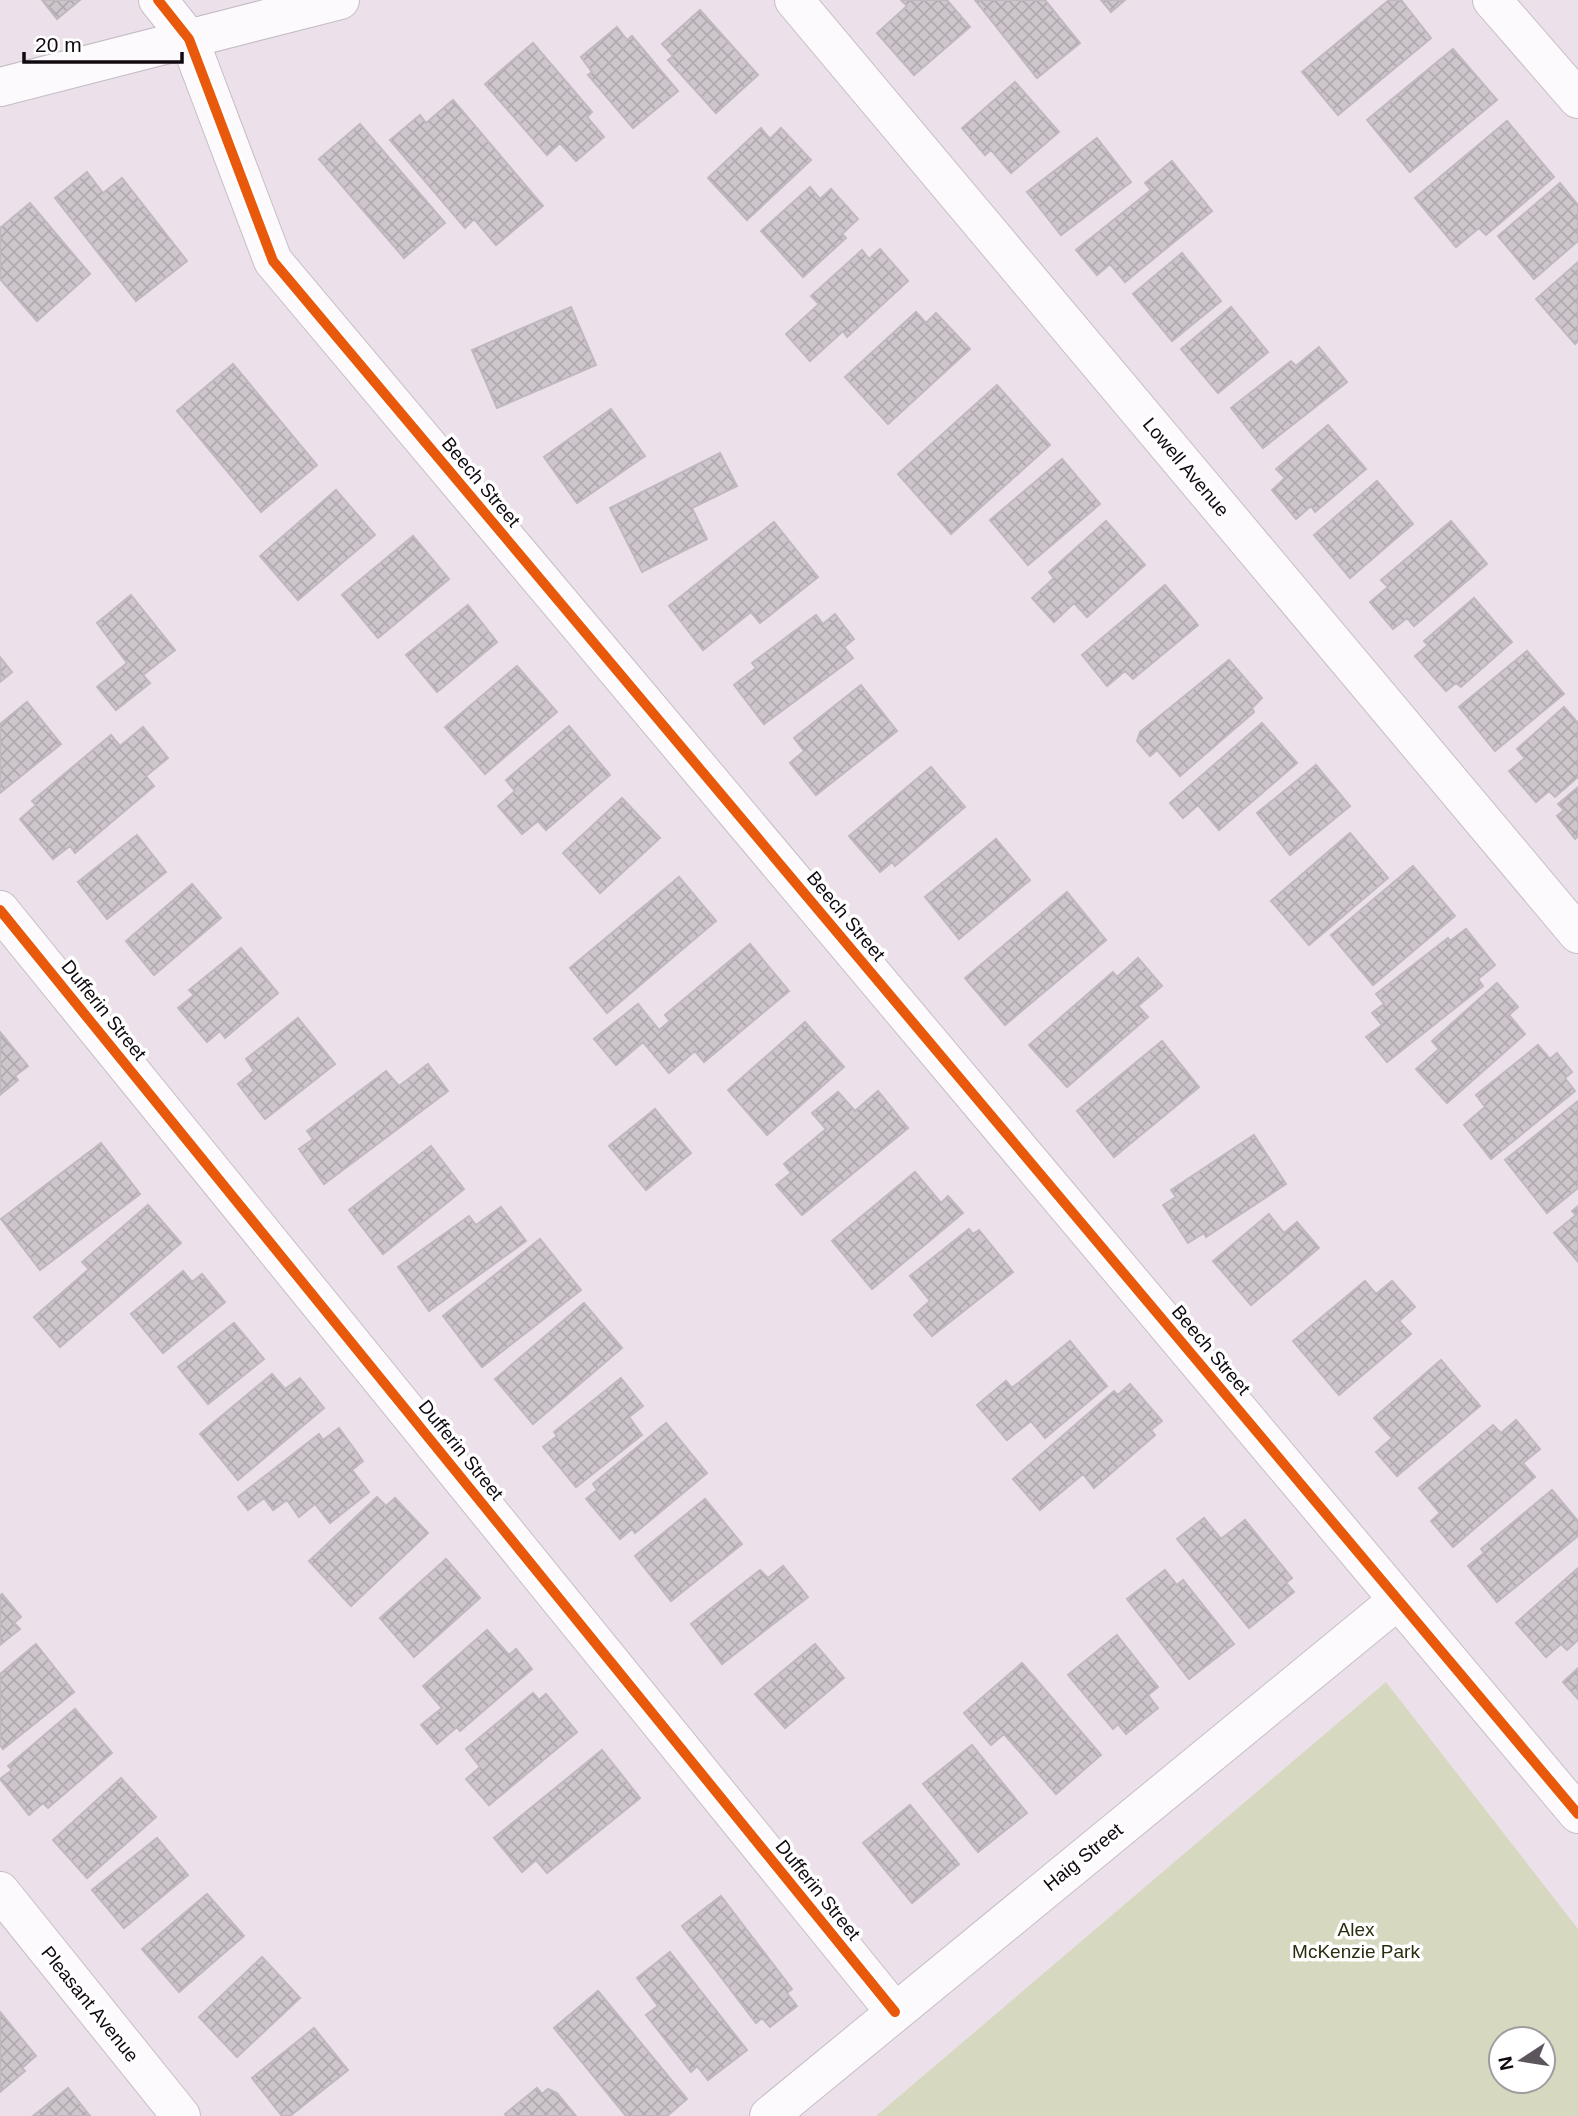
<svg xmlns="http://www.w3.org/2000/svg" width="1578" height="2116" font-family="Arial,sans-serif">
	<style>
		.green { fill: #d7d8c0; fill-rule: evenodd }
		.building { fill: url(#building-cross-hatch); stroke: #c0b8bf; stroke-width: 2 }
		.lines { fill: none; stroke-linecap: round; stroke-linejoin: round }
		.minor-casing { stroke: #c6bec5; stroke-width: 40 }
		.minor { stroke: #fcfafc; stroke-width: 38 }
		.cycleway-casing { stroke: #fff; stroke-width: 15 }
		.cycleway { stroke: #e8590c; stroke-width: 10 }
		.labels { text-anchor: middle; dominant-baseline: central; stroke-width: 7; stroke-linejoin: round; paint-order: stroke }
		.street-label { font-size: 19px; fill: #100a10; stroke: #fff }
		.park-label { font-size: 19px; fill: #292e10; stroke: #fff }
	</style>
	<defs>
		<pattern id="building-cross-hatch" width="8" height="8" patternUnits="userSpaceOnUse" patternTransform="scale(1.75)"><rect width="8" height="8" fill="#cec6cc"/><path d="M0 0l8 8M0 8l8-8" fill="none" stroke="#b0a9ae"/></pattern>
	</defs>
	<rect width="100%" height="100%" fill="#ece1ea"/>
	<path class="green" d="M1386,1682l192,247v187h-702zM1501,2039h42v42h-42z"/>
	<path class="building" d="M42,0h38l-23,19z
		M901,0h46l23,27 -56,48 -37,-42 30,-27z
		M975,0h70l35,43 -43,35z
		M1101,0h24l-14,12z
		M1389,0h12l30,38 -93,77 -36,-43z
		M700,10l58,65 -42,38 -48,-53 5,-4 -11,-12z
		M617,27l10,13 5,-4 46,55 -45,37 -45,-53 4,-3 -11,-15z
		M533,43l59,69 -5,5 17,20 -28,24 -16,-18 -13,12 -62,-71z
		M1453,49l44,51 -87,72 -43,-52z
		M1015,82l44,50 -48,41 -20,-23 -6,5 -23,-27z
		M453,100l90,106 -47,39 -22,-26 -9,9 -75,-88 30,-25 6,8z
		M1507,121l47,56 -68,58 -7,-7 -23,19 -41,-49z
		M360,124l85,99 -41,35 -85,-99z
		M761,128l9,11 11,-11 30,32 -64,60 -39,-42z
		M1097,138l34,44 -70,53 -34,-43z
		M1172,161l40,50 -87,71 -15,-18 -13,11 -21,-25 75,-60 -6,-7z
		M87,172l16,21 19,-15 65,83 -51,40 -81,-103z
		M1560,183l18,22v36l-44,38 -36,-43z
		M810,187l10,12 11,-10 27,30 -16,15 4,4 -43,39 -42,-46z
		M30,203l60,71 -53,47 -37,-42v-51z
		M880,249l28,32 -61,56 -4,-6 -33,30 -24,-27 33,-30 -8,-8 51,-46 7,9z
		M1182,253l39,48 -49,40 -39,-47z
		M1578,262v79l-3,3 -39,-45z
		M571,307l25,58 -99,43 -25,-58z
		M1231,307l37,45 -50,41 -37,-44z
		M916,312l10,11 10,-10 34,36 -82,75 -43,-47z
		M1319,347l28,35 -84,66 -32,-40 60,-47 5,5z
		M233,364l84,101 -56,47 -84,-101z
		M997,385l53,60 -99,89 -53,-60z
		M611,409l34,47 -68,47 -33,-46z
		M1328,425l38,44 -51,43 -4,-6 -15,13 -24,-29 13,-12 -9,-9z
		M720,453l17,33 -45,22 15,31 -65,33 -32,-64z
		M1062,459l38,45 -72,61 -38,-45z
		M1377,481l36,43 -63,54 -36,-43z
		M336,490l39,45 -77,65 -38,-44z
		M1106,521l39,44 -58,52 -13,-14 -20,19 -22,-24 22,-20 -5,-6z
		M1451,521l36,43 -73,62 -7,-8 -14,11 -23,-27 18,-15 -7,-7z
		M774,522l44,55 -58,46 -9,-11 -48,38 -34,-44z
		M413,536l36,43 -71,59 -36,-43z
		M1165,585l33,40 -65,54 -8,-8 -18,15 -25,-31z
		M131,595l44,55 -32,25 7,8 -34,27 -19,-23 30,-24 -30,-40z
		M1474,598l38,44 -51,45 -5,-4 -10,8 -31,-35 13,-11 -4,-4z
		M468,605l29,37 -60,50 -31,-37z
		M835,614l19,25 -10,8 9,11 -89,66 -30,-39 22,-17 -4,-5 64,-48 7,9z
		M1527,651l37,43 -69,57 -36,-44z
		M0,657l12,15 -12,10z
		M1229,660l33,38 -10,10 2,4 -74,64 -23,-26 -7,6 -13,-15 3,-9z
		M517,666l40,46 -72,62 -40,-47z
		M861,685l36,46 -81,64 -26,-32 14,-12 -10,-13z
		M27,702l34,42 -61,49v-69z
		M1564,707l14,16v54l-23,20 -6,-6 -13,11 -27,-31 16,-13 -8,-9z
		M1262,723l35,40 -78,67 -21,-25 -15,13 -13,-15z
		M569,726l41,49 -64,55 -8,-9 -16,13 -24,-28 17,-15 -9,-11z
		M143,727l25,31 -22,18 8,10 -79,67 -5,-7 -17,13 -33,-40 16,-14 -4,-4 79,-66 9,11z
		M1316,765l34,41 -60,49 -33,-42z
		M931,767l34,40 -70,59 -3,-4 -12,10 -31,-36z
		M1578,787v49l-3,3 -18,-23 7,-6 -6,-6z
		M622,798l38,40 -60,55 -37,-40z
		M1350,833l38,45 -79,67 -38,-44z
		M137,835l29,37 -59,47 -29,-37z
		M996,839l34,41 -71,59 -34,-42z
		M1413,866l42,50 -82,69 -42,-50z
		M679,877l37,44 -109,92 -37,-45z
		M192,884l29,34 -67,57 -28,-34z
		M1067,892l39,48 -101,85 -40,-47z
		M1466,929l29,36 -17,14 5,7 -96,76 -21,-25 16,-12 -10,-12 12,-9 -8,-10 72,-56 2,3z
		M750,944l39,47 -85,71 -9,-11 -26,22 -26,-31 -27,23 -22,-26 44,-35 21,26 11,-9 -5,-6z
		M241,948l37,45 -53,45 -5,-7 -13,11 -29,-34 16,-13 -5,-5z
		M1138,958l24,28 -24,20 10,11 -81,70 -38,-42 84,-73 4,5z
		M1497,983l21,24 -9,8 16,19 -78,69 -31,-34 23,-20 -7,-8z
		M298,1018l37,46 -70,55 -27,-35 16,-13 -8,-12z
		M805,1022l39,45 -77,68 -39,-45z
		M0,1032l28,34 -13,10 3,4 -18,15z
		M1162,1041l37,46 -85,70 -37,-46z
		M1538,1045l12,14 7,-6 15,19 -7,6 10,13 -84,68 -27,-34 21,-18 -9,-12z
		M428,1064l20,27 -124,93 -25,-35 14,-10 -6,-8 79,-60 13,15z
		M878,1091l30,37 -106,87 -26,-30 15,-12 -7,-9 42,-35 -14,-16 26,-21 17,19z
		M1578,1101v87l-31,25 -42,-53z
		M655,1109l36,44 -45,37 -37,-44z
		M1254,1135l32,49 -80,53 -2,-4 -16,10 -25,-38 13,-8 -5,-7z
		M101,1143l39,51 -100,76 -39,-51z
		M431,1146l33,43 -81,65 -34,-44z
		M915,1172l26,31 7,-7 15,17 -91,76 -40,-48z
		M148,1205l33,38 -121,104 -26,-30 55,-48 -7,-7z
		M1578,1206v56l-24,-29 22,-18 -4,-4z
		M501,1207l25,34 -97,70 -31,-44 71,-51 7,9z
		M1269,1214l15,19 13,-11 22,26 -68,57 -38,-44z
		M969,1229l4,5 6,-4 34,42 -81,64 -18,-21 16,-14 -20,-25z
		M540,1239l41,51 -99,77 -39,-51z
		M183,1271l9,11 10,-8 23,28 -62,51 -32,-39z
		M1365,1281l11,13 16,-13 23,26 -16,14 12,13 -72,61 -46,-54z
		M584,1303l38,45 -89,76 -38,-45z
		M234,1323l30,36 -56,45 -30,-37z
		M1070,1341l37,45 -62,52 -14,-17 -24,19 -30,-35 29,-24 6,7z
		M1441,1360l39,46 -83,70 -21,-24 16,-14 -18,-20z
		M272,1374l13,15 15,-11 24,30 -86,72 -38,-46z
		M621,1378l22,28 -14,11 13,18 -66,52 -33,-40 14,-11 -3,-4z
		M1130,1384l32,37 -11,9 4,5 -61,53 -11,-14 -43,36 -27,-31 101,-88 4,4z
		M1516,1420l24,29 -17,14 12,14 -82,70 -22,-26 9,-8 -21,-25 74,-63 8,8z
		M666,1423l41,50 -72,60 -3,-4 -12,10 -34,-40 11,-9 -4,-6z
		M339,1428l24,33 -11,9 17,22 -39,31 -15,-19 -16,13 -12,-17 -14,10 -9,-12 -16,12 -10,-13 81,-63 4,6z
		M1552,1490l26,31v15l-81,66 -29,-36 16,-13 -3,-4z
		M377,1497l9,9 9,-8 33,35 -77,73 -42,-45z
		M705,1499l37,45 -71,57 -36,-45z
		M1204,1518l17,21 24,-19 47,58 -6,5 8,9 -45,36 -72,-89z
		M446,1559l34,39 -66,59 -34,-39z
		M783,1566l25,31 -86,67 -31,-40 69,-54 8,8z
		M1578,1568v72l-11,10 -6,-6 -15,13 -30,-34z
		M1165,1570l12,15 6,-5 51,64 -45,35 -62,-80z
		M2,1594l19,23 -7,6 6,6 -20,16v-49z
		M487,1630l22,25 7,-6 16,20 -72,62 -3,-4 -20,17 -16,-19 21,-17 -19,-22z
		M1117,1635l41,52 -10,8 10,13 -32,26 -8,-10 -5,5 -45,-54z
		M36,1644l38,48 -71,57 -3,-4v-71z
		M815,1644l29,34 -59,50 -30,-34z
		M1022,1663l79,92 -45,39 -52,-60 -13,11 -27,-32z
		M1578,1668v31l-15,-17z
		M533,1693l6,7 7,-6 31,38 -88,73 -23,-26 14,-12 -14,-18z
		M75,1709l37,44 -64,55 -5,-5 -14,12 -29,-36 12,-9 -4,-4z
		M972,1745l55,68 -49,39 -55,-68z
		M602,1750l38,48 -93,75 -11,-13 -14,12 -28,-34z
		M121,1778l35,39 -69,61 -34,-38z
		M910,1805l49,59 -47,39 -49,-60z
		M157,1838l31,37 -64,53 -32,-38z
		M207,1894l37,42 -65,56 -37,-43z
		M721,1896l71,93 -5,4 10,13 -27,21 -8,-9 -6,5 -74,-97z
		M670,1952l77,98 -39,30 -11,-14 -6,6 -45,-57 12,-9 -21,-28z
		M262,1957l38,41 -63,59 -38,-40z
		M598,1991l89,108 -20,17h-41l-72,-88z
		M0,2012l36,44 -14,12 3,3 -25,21z
		M314,2028l34,42 -58,46h-8l-30,-38z
		M68,2088l22,28h-57z
		M537,2088l5,6 6,-5 9,4 19,23h-70l-1,-2z"/>
	<g class="lines">
		<defs>
			<path id="minor" d="M158,0l31,39 84,222 1305,1553
				M794,0l784,934
				M1492,0l86,99
				M0,87l340,-87
				M0,910l895,1102
				M0,1891l181,225
				M769,2116l629,-516"/>
		</defs>
		<use href="#minor" class="minor-casing"/>
		<use href="#minor" class="minor"/>
		<defs>
			<path id="cycleway" d="M158,0l31,39 84,222 1305,1553
				M0,910l895,1102"/>
		</defs>
		<use href="#cycleway" class="cycleway-casing"/>
		<use href="#cycleway" class="cycleway"/>
	</g>
	<g class="labels">
		<g class="street-label">
			<text transform="translate(1186 467) rotate(50)">Lowell Avenue</text>
			<text transform="translate(481 482) rotate(50)">Beech Street</text>
			<text transform="translate(846 916) rotate(50)">Beech Street</text>
			<text transform="translate(104 1010) rotate(51)">Dufferin Street</text>
			<text transform="translate(1211 1350) rotate(50)">Beech Street</text>
			<text transform="translate(461 1450) rotate(51)">Dufferin Street</text>
			<text transform="translate(1083 1857) rotate(-39)">Haig Street</text>
			<text transform="translate(818 1890) rotate(51)">Dufferin Street</text>
			<text transform="translate(90 2004) rotate(51)">Pleasant Avenue</text>
		</g>
		<g class="park-label">
			<text x="1356" y="1929">Alex<tspan x="1356" dy="22">McKenzie Park</tspan></text>
		</g>
	</g>
	<g transform="translate(1522 2060) rotate(258)"><circle r="33" fill="#ffffff" stroke="#9f9d9f" stroke-width="2"/>
	<path d="M0-5L12 26L0 18L-12 26Z" fill="#5d555c"/>
	<text y="-10" font-size="19" font-weight="bold" text-anchor="middle" fill="#100a10">N</text>
	</g>
	<path d="M24 52v10h158v-10" fill="none" stroke="#100a10" stroke-width="3.5"/>
	<text x="35" y="52" font-size="21" fill="#100a10" stroke="#ffffff" stroke-width="5" paint-order="stroke">20 m</text>
</svg>
